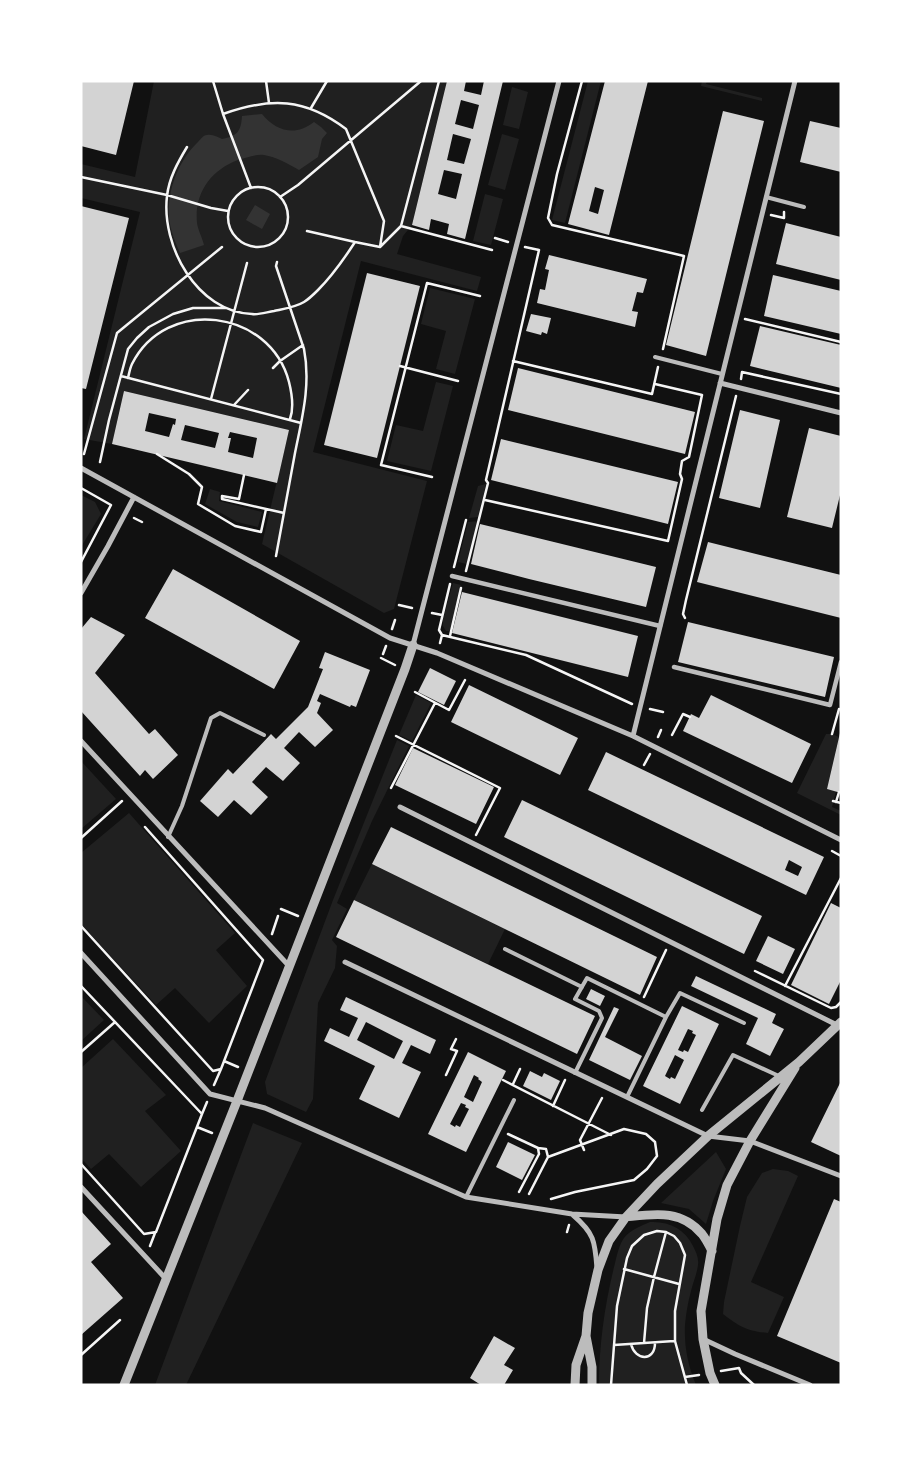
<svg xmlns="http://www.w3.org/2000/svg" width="922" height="1466" font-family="Georgia,serif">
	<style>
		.green { fill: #202020 }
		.water { fill: #333 }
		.building { fill: #d3d3d3; fill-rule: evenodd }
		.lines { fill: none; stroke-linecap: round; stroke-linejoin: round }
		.path { stroke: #f5f5f5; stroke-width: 2.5 }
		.service { stroke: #bcbcbc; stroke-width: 4 }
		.pedestrian { stroke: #bcbcbc; stroke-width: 4.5 }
		.minor { stroke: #bcbcbc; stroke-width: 5 }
		.tertiary { stroke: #bcbcbc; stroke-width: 9 }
	</style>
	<rect width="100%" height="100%" fill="#111"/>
	<path class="green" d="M154,81h293l-35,144 -9,11 -6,18 84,23 -4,14 -116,-30 -48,191 114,29 -33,128 -10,4 -122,-69 27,-114 -165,-39 -12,53 -28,-5 56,-227 -59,-14v-34l54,13z
		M588,81h13l-36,142 -13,-3z
		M702,81h5l-1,3 56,14v3l-61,-15z
		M512,87l16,5 -9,37 -16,-4z
		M502,134l17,5 -14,51 -17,-5z
		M485,194l18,5 -12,46 -18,-4z
		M430,288l45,11 -20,75 -19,-5 10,-38 -25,-7z
		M436,382l17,4 -22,85 -44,-10 9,-36 27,6z
		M486,484l-8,33 -9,1 9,-32z
		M210,489l10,3 -1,9 43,11 -4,15 -21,-5 -32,-18z
		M81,495l14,7 6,12 -20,33z
		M479,521l-12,43 -9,-2 10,-40z
		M453,583l8,2 -11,46h-4l-3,-5v-7z
		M416,695l15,8 -19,38 -13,-6z
		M826,734h6l7,3 -12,52 9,2 -4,16 9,4v4l-44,-22z
		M397,740l12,6 -37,75 -35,82 10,6 -15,31 5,6 -2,22 -17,35 -5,96 -7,13 -39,-18 -2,-12 68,-182z
		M81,761l35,38 -35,30z
		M129,813l106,120 -19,17 31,36 -38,37 -34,-35 -19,17 -75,-81v-71z
		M372,864l133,65 -17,35 -134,-64z
		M81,996l23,24 -23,21z
		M113,1039l53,56 -21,16 36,40 -40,36 -32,-33 -18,15 -10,-11v-90z
		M253,1123l49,20 -116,242h-31z
		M716,1152l10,17 -13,32 -7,23 -17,-15 -28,-6z
		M773,1169l15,2 10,5 -47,106 33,15 -16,36c-21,-2 -28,-6 -45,-19l1,-12 16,-76 7,-29 15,-24z
		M650,1222c19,-1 35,7 43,24 3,6 6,12 5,19 -1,9 -5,17 -7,26 -3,11 -5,22 -6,34 -1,22 3,40 11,60h-97c0,-41 6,-82 16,-122 2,-8 4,-18 9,-25 6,-8 17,-12 26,-16z"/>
	<path class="water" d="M262,114c14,17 33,23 52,8l7,5 6,6 -5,6 -4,18 -19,13c-10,-6 -23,-13 -35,-15 -9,-1 -18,3 -26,5 -27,10 -44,33 -41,63 1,7 5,14 7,22l-24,8c-7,-16 -13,-32 -11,-49 2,-23 13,-47 29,-62 3,-3 5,-7 9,-7 6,-1 10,2 15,4 15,-3 19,-7 20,-23z
		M255,205l15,9 -8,15 -16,-9z"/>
	<path class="building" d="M81,81h53l-18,74 -35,-9z
		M447,81h19l-2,10 17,4 3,-14h19l-38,158 -18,-5 2,-10 -18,-5 -2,11 -17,-5zM461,100l18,5 -6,24 -18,-5zM453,134l18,5 -7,25 -17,-4zM444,170l18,4 -6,25 -18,-5z
		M605,81h43l-39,154 -41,-11zM595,187l9,3 -6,24 -9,-3z
		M723,111l41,10 -58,235 -40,-11z
		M810,121l31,7v44l-41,-10z
		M81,206l48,12 -43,171 -5,-1z
		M786,223l55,14v43l-65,-16z
		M549,255l98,24 -4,14 -6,-1 -5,19 6,1 -3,15 -98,-24 3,-14 5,1 4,-20 -4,-1z
		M367,273l53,13 -43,172 -53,-13z
		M773,275l68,16v43l-77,-18z
		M531,314l20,4 -4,16 -5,-2 -1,3 -15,-4z
		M760,326l81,19v43l-91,-22z
		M518,368l177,44 -10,42 -177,-44z
		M124,391l165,39 -12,53 -165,-39zM149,413l27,6 -1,6 -2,-1 -4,13 -24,-6zM185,425l34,8 -4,15 -34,-8zM230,432l27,6 -4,20 -25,-6 3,-14h-3z
		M740,410l40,10 -20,88 -41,-10z
		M809,428l32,8v55l-9,37 -45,-11z
		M501,439l177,43 -10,42 -177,-44z
		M480,524l176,43 -10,40 -117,-28 -58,-15z
		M708,542l133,33v43l-144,-36z
		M173,569l127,72 -26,48 -129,-71z
		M462,592l176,44 -10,41 -176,-44z
		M91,617l34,18 -30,38 54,61 6,-5 23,26 -25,24 -8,-9 -5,6 -59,-65v-82z
		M688,622l146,35 -9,40 -147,-35z
		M325,652l45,18 -14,37 -5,-2 -1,2 -30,-13 -3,7 4,2 -4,10 16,17 -18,17 -16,-15 -15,16 16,15 -17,18 -17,-14 -14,15 16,15 -17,18 -17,-15 -16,17 -18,-16 28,-32 5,5 38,-40 5,5 32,-32 15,-38 -4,-1z
		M430,668l26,13 -12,24 -26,-13z
		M469,685l109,53 -18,37 -109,-53z
		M711,695l100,49 -19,39 -109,-52 8,-17 8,4z
		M840,733h1v60l-14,-4z
		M413,748l81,39 -18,37 -81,-39z
		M606,752l218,105 -18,38 -218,-105zM789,860l13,7 -4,9 -13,-6z
		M522,800l240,116 -18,38 -240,-117z
		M391,827l266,130 -17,38 -268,-131z
		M354,900l241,116 -18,38 -241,-117z
		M831,903l10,5v72l-12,24 -38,-19z
		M768,936l27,13 -12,25 -27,-13z
		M696,976l80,38 -4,9 12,6 -14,27 -24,-12 12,-26 -67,-32z
		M591,989l14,7 -5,10 -14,-7z
		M346,997l90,43 -6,14 -19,-9 -9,18 19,9 -22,46 -40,-19 16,-33 -51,-25 6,-13 19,9 9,-19 -18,-8zM366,1022l37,19 -9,18 -37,-19z
		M682,1006l37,18 -39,80 -37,-18zM688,1029l5,2 -1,2 4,2 -8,17 -4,-2 -1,2 -5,-2zM675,1055l9,5 -9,19 -4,-2 -1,2 -5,-3z
		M614,1007l5,2 -14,28 37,19 -12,24 -41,-20z
		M468,1052l38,19 -40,81 -38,-18zM474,1075l5,3 -1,1 4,3 -9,20 -9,-5zM461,1103l5,2 -1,2 4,2 -9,18 -4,-2 -1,2 -5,-3z
		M530,1071l12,6 2,-4 16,8 -9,19 -28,-14z
		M841,1081v75l-30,-14z
		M508,1142l27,13 -13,25 -26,-13z
		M834,1199l7,3v161l-64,-27z
		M81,1211l30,33 -20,18 32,36 -42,37z
		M494,1336l21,12 -11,17 9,5 -9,15h-23l-11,-7z"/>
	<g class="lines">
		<path class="path" d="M213,81l10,33 28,74
			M266,81l3,22
			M582,81l-25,93 -9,44 4,7 132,31 -21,93
			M311,108l16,-27
			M187,147c-9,15 -18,31 -20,49 -6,50 30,116 85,118 7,1 15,-2 22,-3 9,-2 22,-4 30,-9 5,-3 10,-8 14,-12 15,-15 26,-31 37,-48l25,5 4,-26 -38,-92c-41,-31 -75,-32 -123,-15
			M81,177l86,18 44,13 17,3
			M228 217a30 30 0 1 1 60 0a30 30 0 1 1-60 0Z
			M280,197l18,-12 123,-104
			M771,215l13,3v-6
			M401,226l38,-145
			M307,231l48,11
			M495,238l13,4
			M380,247l21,-21 91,24
			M745,319l96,23
			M513,361l139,33 6,-27
			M400,366l58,15
			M273,368l7,-7 23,-16
			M121,376l180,47
			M128,378c1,-4 2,-10 4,-14 34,-68 138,-55 157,18 3,12 5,26 1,37
			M741,379l1,-7 99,22
			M655,384l47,11
			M211,399l36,-136
			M234,405l14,-15
			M84,454l33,-121 105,-86
			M157,454l32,20 13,13 -4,17 37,22 26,6 5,-23
			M100,462l9,-42 19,-71 9,-11 12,-11 24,-13 20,-6h33
			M244,475l-5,24 -17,-3v3l62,14
			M432,477l-51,-12 46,-182 53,13
			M81,488l30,17 -30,57
			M485,500l183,41 14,-62 -2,-5 2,-13 7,-4 13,-62
			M134,518l8,4
			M276,556c6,-34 13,-69 19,-103 7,-35 16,-68 9,-104l-28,-83 1,-4
			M454,567l12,-47
			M466,571l22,-88 -2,-3 53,-230 -14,-3
			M399,605l13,3
			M432,613l10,2
			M685,618l-2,-4 3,-14 50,-204
			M392,629l3,-9
			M442,635l84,20 106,49
			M450,636l11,-48
			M440,643l2,-8 -3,-5 11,-46
			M383,654l3,-8
			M381,658l14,7
			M415,692l34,18 16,-30
			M650,709l13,3
			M832,734l7,-25
			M672,735l11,-21 7,3
			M396,736l104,52 -24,47
			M658,737l3,-7
			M644,765l6,-11
			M391,788l44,-85
			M833,801l8,2
			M836,802l3,-10
			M81,838l41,-37
			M832,851l9,5
			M281,909l17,7
			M81,926l132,145 8,-2 42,-109 -118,-133
			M272,934l6,-18
			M755,971l76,37 5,-1 5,-5
			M81,986l121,128 -46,118 -12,2 -63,-70
			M785,986l56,-108
			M644,997l22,-47
			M81,1052l34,-30
			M224,1061l14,6
			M446,1075l11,-24 -6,-2 5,-10
			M503,1080l108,55
			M513,1084l7,-15
			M214,1085l7,-16
			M553,1106l12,-26
			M202,1114l5,-12
			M197,1127l15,6
			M508,1134l30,14 1,6 -20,38
			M584,1150l-4,-10 22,-42
			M548,1157l76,-28 22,5 9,8 2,14 -10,13 -13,11 -59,12 -24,7
			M529,1194l19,-37 -2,-8 -8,-1
			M567,1232l2,-7
			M150,1246l5,-13
			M624,1269l55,15
			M644,1343l3,-35 7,-31 12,-45
			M631,1344c4,17 24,18 24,-1
			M614,1345l60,-4
			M81,1355l39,-35
			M721,1371l18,-3 2,5 13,12
			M685,1377l14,-2
			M611,1385l6,-79 10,-48 5,-12 12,-11 13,-4 9,1 8,4 6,7 5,12 -10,56v30l12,44"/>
		<path class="service" d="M766,197l38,10
			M655,357l67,17
			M168,837l14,-31 29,-88 9,-5 44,22
			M505,949l77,38
			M575,1073l27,-55 -3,-7 -24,-12 12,-21 79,39
			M627,1097l39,-80 14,-24 64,30
			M702,1110l31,-55 48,22
			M466,1197l48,-97"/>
		<path class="pedestrian" d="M452,576l208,50
			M674,667l156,38 11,-43"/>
		<path class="minor" d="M720,383l121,30
			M81,468l309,170 47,15 196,83 208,104
			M81,593l27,-47 26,-49
			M413,645l146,-564
			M633,736l162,-655
			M81,741l208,225
			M400,807l437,218
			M81,953l129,141 55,14 201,89 106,17 54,3
			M345,962l363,174 42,5 91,35
			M81,1187l85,92
			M573,1215c21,18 22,26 24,53
			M703,1339l32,15 75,31"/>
		<path class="tertiary" d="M626,1217c28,-3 55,-8 76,17 4,5 7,11 10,17
			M586,1336l6,31v18
			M124,1385l113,-284 168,-432 8,-24
			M575,1385l1,-20 10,-29 2,-23 10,-43 11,-29 17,-24 31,-33 51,-48 91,-74 42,-40
			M715,1385l-5,-12 -7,-34 -2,-28 16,-92 10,-34 23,-44 45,-73"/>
	</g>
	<rect width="922" height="1466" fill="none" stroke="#ffffff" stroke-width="165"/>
</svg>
